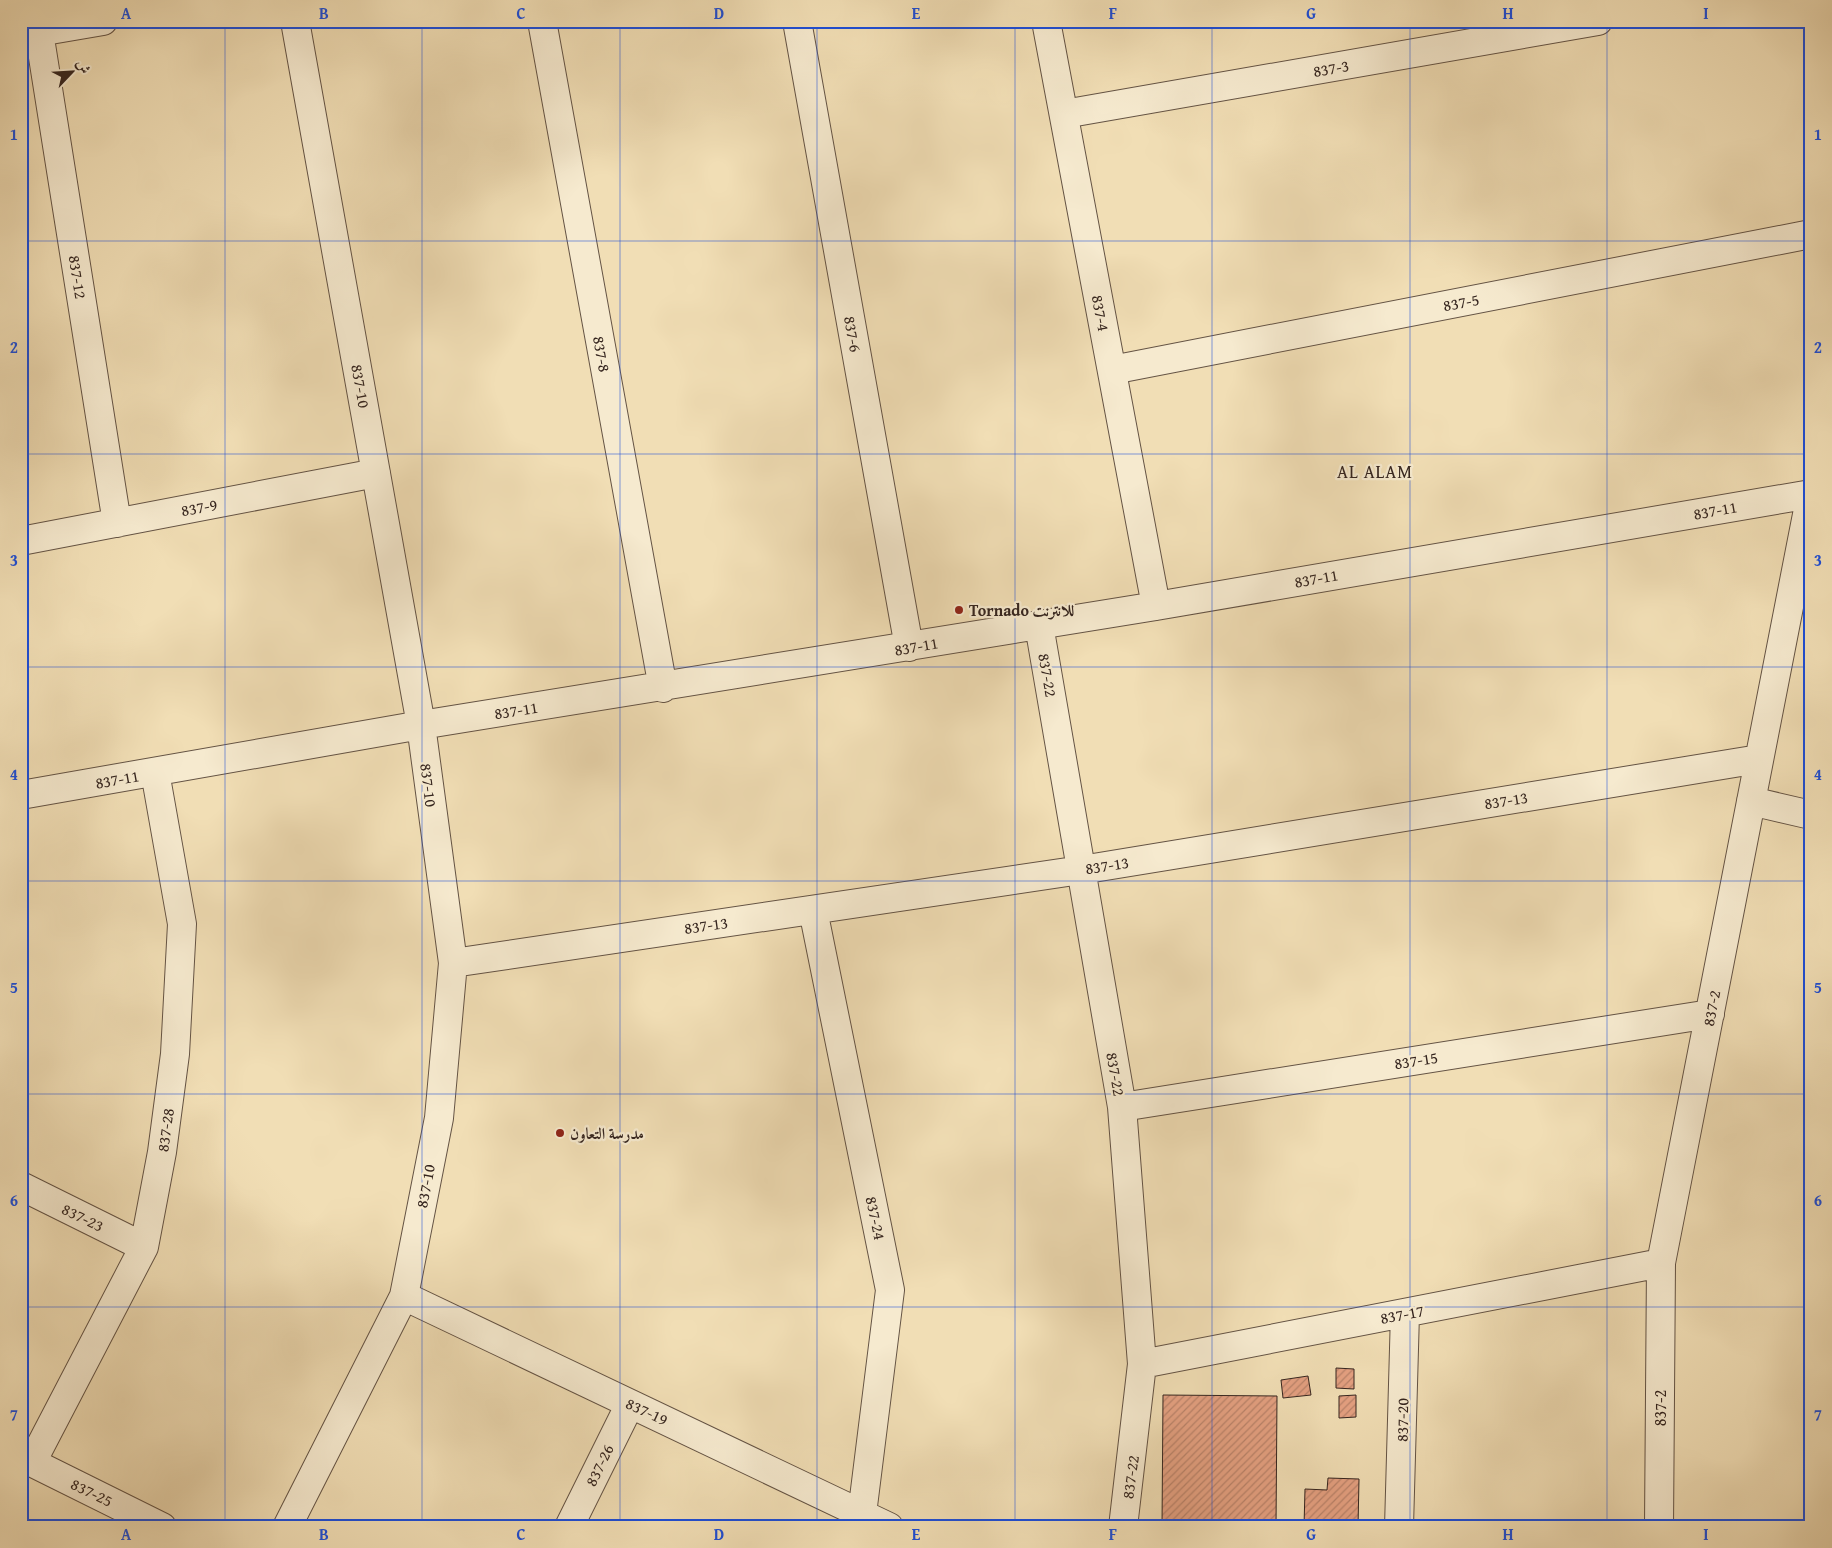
<svg xmlns="http://www.w3.org/2000/svg" width="1832" height="1548" font-family="'Gentium Book Plus',Amiri,serif">
	<style>
		.building { fill: url(#building-hatch); stroke: #35251f }
		.lines { fill: none; stroke-linecap: round; stroke-linejoin: round }
		.minor-casing { stroke: #645344; stroke-width: 30 }
		.minor { stroke: #f6eacf; stroke-width: 28 }
		.grid { fill: none; stroke: #1d4ed8; stroke-width: 1; stroke-opacity: 0.55 }
		.poi-dot { fill: #8f2418; stroke: #f6eacf; stroke-width: 2 }
		.labels { text-anchor: middle; dominant-baseline: central; stroke-width: 4.5; stroke-linejoin: round; paint-order: stroke }
		.street-label { font-size: 16px; fill: #35251f; stroke: #f6eacf }
		.poi-label { font-size: 16px; font-weight: bold; fill: #35251f; stroke: #f6eacf; text-anchor: start }
		.neighbourhood-label { font-size: 18px; letter-spacing: 1px; fill: #35251f; stroke: #f6eacf }
		.neatline { fill: none; stroke: #1d4ed8; stroke-width: 2 }
		.grid-label { font-size: 16px; text-anchor: middle; font-weight: bold; fill: #1d4ed8 }
	</style>
	<defs>
		<pattern id="building-hatch" width="6" height="6" patternUnits="userSpaceOnUse" patternTransform="scale(1.25)"><rect width="6" height="6" fill="#e5a182"/><path d="M-1 1l2-2M0 6l6-6M5 7l2-2" fill="none" stroke="#ba836a"/></pattern>
	</defs>
	<rect width="100%" height="100%" fill="#f1deb5"/>
	<filter id="stains"><feTurbulence type="fractalNoise" baseFrequency=".004" numOctaves="4"/><feColorMatrix values="0 0 0 0 .2 0 0 0 0 .09 0 0 0 0 .02 0 0 0 .5 -.17"/></filter>
	<radialGradient id="worn" r=".72"><stop offset=".6" stop-color="#630" stop-opacity="0"/><stop offset="1" stop-color="#630" stop-opacity=".3"/></radialGradient>
	<path class="building" d="M1336,1368l18,1v20l-18,-1z
		M1308,1376l3,19 -28,3 -2,-18z
		M1163,1395l114,1 -1,131h-114z
		M1356,1395v22l-17,1v-22z
		M1328,1478l31,1 -1,48h-54l1,-38 22,1z"/>
	<g class="lines">
		<defs>
			<path id="minor" d="M542,21l121,667
				M797,21l112,626
				M1046,21l110,585
				M39,32l78,491
				M21,35l82,-14
				M1064,114l534,-93
				M1112,370l699,-136
				M21,541l355,-68
				M1039,625l83,482 20,257 -19,163
				M21,795l400,-70 735,-119 655,-112
				M1751,801l60,14
				M813,910l77,380 -28,224 -7,13
				M453,963l628,-93 678,-111
				M1122,1107l588,-93
				M21,1186l123,61
				M404,1296l485,231
				M1142,1364l519,-101
				M21,1457l141,70
				M32,1462l112,-215 18,-95 13,-98 7,-130 -27,-152
				M287,1527l117,-231 35,-178 14,-155 -32,-238 -126,-704
				M569,1527l61,-123
				M1399,1527l6,-214
				M1659,1527l2,-264 150,-769"/>
		</defs>
		<use href="#minor" class="minor-casing"/>
		<use href="#minor" class="minor"/>
	</g>
	<path class="grid" d="M225,21v1506M422,21v1506M620,21v1506M817,21v1506M1015,21v1506M1212,21v1506M1410,21v1506M1607,21v1506M21,241h1790M21,454h1790M21,667h1790M21,881h1790M21,1094h1790M21,1307h1790"/>
	<g class="poi-dot">
		<circle cx="959" cy="610" r="5"/>
		<circle cx="560" cy="1133" r="5"/>
	</g>
	<g class="labels">
		<g class="street-label">
			<text transform="translate(1331 68) rotate(-10)">837-3</text>
			<text transform="translate(78 277) rotate(81)">837-12</text>
			<text transform="translate(1461 302) rotate(-11)">837-5</text>
			<text transform="translate(1101 313) rotate(79)">837-4</text>
			<text transform="translate(853 334) rotate(80)">837-6</text>
			<text transform="translate(602 354) rotate(80)">837-8</text>
			<text transform="translate(361 386) rotate(80)">837-10</text>
			<text transform="translate(199 507) rotate(-11)">837-9</text>
			<text transform="translate(1715 510) rotate(-10)">837-11</text>
			<text transform="translate(1316 578) rotate(-10)">837-11</text>
			<text transform="translate(916 646) rotate(-10)">837-11</text>
			<text transform="translate(1048 675) rotate(80)">837-22</text>
			<text transform="translate(516 710) rotate(-9)">837-11</text>
			<text transform="translate(117 779) rotate(-10)">837-11</text>
			<text transform="translate(429 785) rotate(83)">837-10</text>
			<text transform="translate(1506 800) rotate(-9)">837-13</text>
			<text transform="translate(1107 865) rotate(-9)">837-13</text>
			<text transform="translate(706 925) rotate(-8)">837-13</text>
			<text transform="translate(1711 1008) rotate(-79)">837-2</text>
			<text transform="translate(1416 1060) rotate(-9)">837-15</text>
			<text transform="translate(1116 1074) rotate(80)">837-22</text>
			<text transform="translate(165 1130) rotate(-82)">837-28</text>
			<text transform="translate(425 1186) rotate(-79)">837-10</text>
			<text transform="translate(83 1217) rotate(26)">837-23</text>
			<text transform="translate(876 1218) rotate(78)">837-24</text>
			<text transform="translate(1402 1314) rotate(-11)">837-17</text>
			<text transform="translate(1660 1408) rotate(-90)">837-2</text>
			<text transform="translate(647 1411) rotate(25)">837-19</text>
			<text transform="translate(1402 1420) rotate(-89)">837-20</text>
			<text transform="translate(599 1465) rotate(-64)">837-26</text>
			<text transform="translate(1130 1477) rotate(-82)">837-22</text>
			<text transform="translate(92 1492) rotate(26)">837-25</text>
		</g>
		<g class="poi-label">
			<text x="969" y="610">Tornado للانترنت</text>
			<text x="570" y="1133">مدرسة التعاون</text>
		</g>
		<g class="neighbourhood-label">
			<text x="1375" y="471">AL ALAM</text>
		</g>
	</g>
	<rect width="1832" height="1548" fill="none" stroke="#f1deb5" stroke-width="55"/>
	<g transform="translate(72 72) rotate(65)" stroke="#f6eacf" stroke-width="4" paint-order="stroke">
	<path d="M0-4L9 19L0 12L-9 19Z" fill="#35251f"/>
	<text y="-8" font-size="14" font-weight="bold" text-anchor="middle" fill="#35251f">ش</text>
	</g>
	<rect x="28" y="28" width="1776" height="1492" class="neatline"/>
	<g class="grid-label">
		<text x="126" y="19">A</text>
		<text x="324" y="19">B</text>
		<text x="521" y="19">C</text>
		<text x="719" y="19">D</text>
		<text x="916" y="19">E</text>
		<text x="1113" y="19">F</text>
		<text x="1311" y="19">G</text>
		<text x="1508" y="19">H</text>
		<text x="1706" y="19">I</text>
		<text x="14" y="140">1</text>
		<text x="1818" y="140">1</text>
		<text x="14" y="353">2</text>
		<text x="1818" y="353">2</text>
		<text x="14" y="566">3</text>
		<text x="1818" y="566">3</text>
		<text x="14" y="780">4</text>
		<text x="1818" y="780">4</text>
		<text x="14" y="993">5</text>
		<text x="1818" y="993">5</text>
		<text x="14" y="1206">6</text>
		<text x="1818" y="1206">6</text>
		<text x="14" y="1420">7</text>
		<text x="1818" y="1420">7</text>
		<text x="126" y="1540">A</text>
		<text x="324" y="1540">B</text>
		<text x="521" y="1540">C</text>
		<text x="719" y="1540">D</text>
		<text x="916" y="1540">E</text>
		<text x="1113" y="1540">F</text>
		<text x="1311" y="1540">G</text>
		<text x="1508" y="1540">H</text>
		<text x="1706" y="1540">I</text>
	</g>
	<rect width="100%" height="100%" filter="url(#stains)"/>
	<rect width="100%" height="100%" fill="url(#worn)"/>
</svg>
